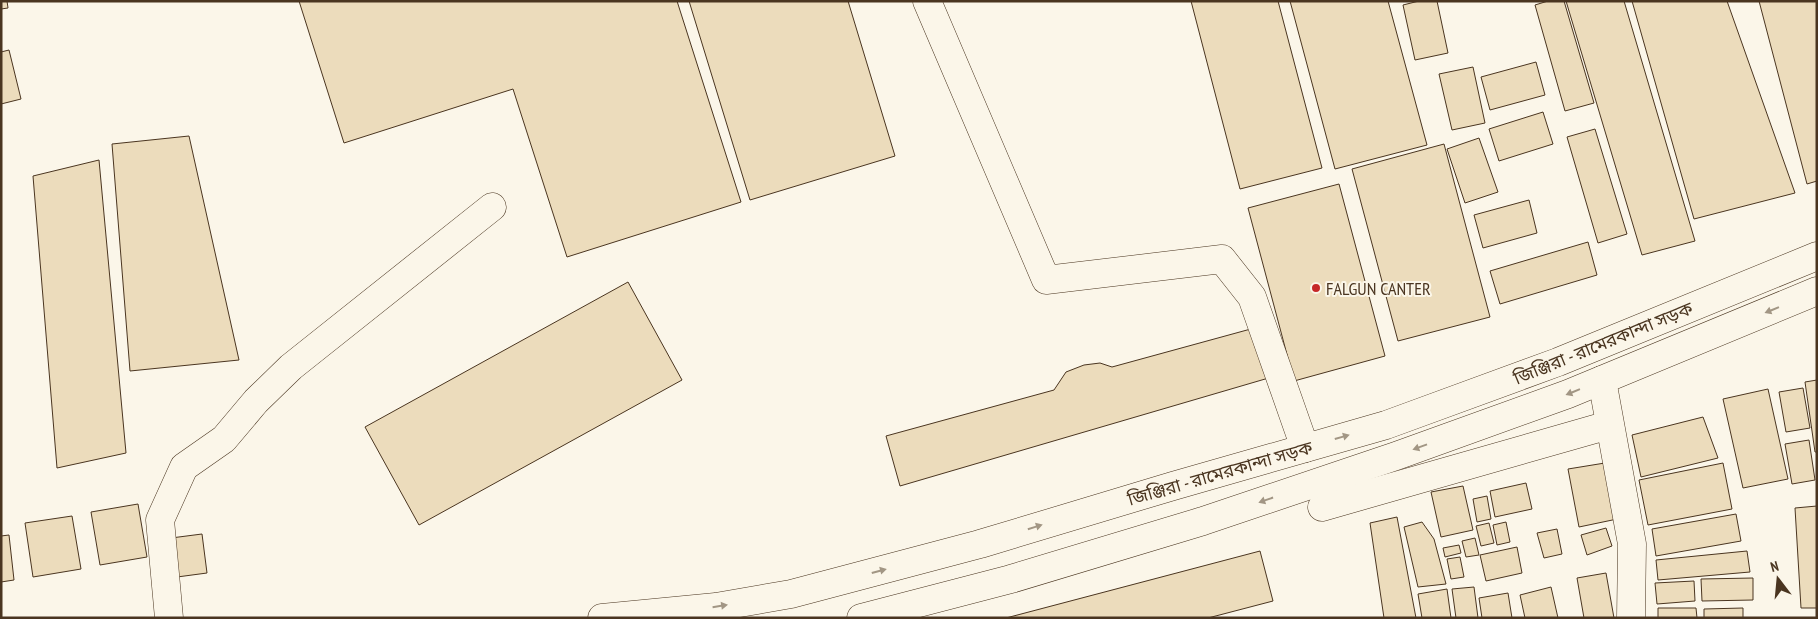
<svg xmlns="http://www.w3.org/2000/svg" width="1818" height="619" font-family="'PT Sans Narrow','Noto Sans Bengali',sans-serif">
	<style>
		.building { fill: #ecdcbc; stroke: #4a3520 }
		.lines { fill: none; stroke-linecap: round; stroke-linejoin: round }
		.minor-casing { stroke: #4a3520; stroke-width: 29 }
		.major-casing { stroke: #4a3520; stroke-width: 29 }
		.minor { stroke: #fbf6e9; stroke-width: 28 }
		.major { stroke: #fbf6e9; stroke-width: 28 }
		.oneway { fill: #a29684 }
		.poi-dot { fill: #c62828; stroke: #fbf6e9; stroke-width: 2 }
		.labels { text-anchor: middle; dominant-baseline: central; stroke-width: 4; stroke-linejoin: round; paint-order: stroke }
		.poi-label { font-size: 18px; fill: #4a3520; stroke: #fbf6e9; text-anchor: start }
		.street-label { font-size: 18px; fill: #4a3520; stroke: #fbf6e9 }
	</style>
	<rect width="100%" height="100%" fill="#fbf6e9"/>
	<path class="building" d="M1,1h6l1,7 -7,1z
		M299,1h378l64,201 -174,55 -54,-168 -169,54z
		M689,1h159l47,155 -145,44z
		M1191,1h87l44,167 -82,21z
		M1290,1h98l39,144 -92,24z
		M1419,1h18l11,52 -33,7 -12,-55z
		M1548,1h16l30,102 -29,8 -30,-106z
		M1566,1h58l71,240 -53,14z
		M1632,1h95l68,192 -101,26z
		M1759,1h58v180l-10,3z
		M9,50l12,49 -20,5v-52z
		M1536,62l9,33 -55,15 -9,-33z
		M1473,67l12,56 -33,7 -13,-56z
		M1543,112l10,32 -54,17 -10,-32z
		M1595,129l32,105 -29,9 -31,-106z
		M189,136l50,224 -109,11 -18,-227z
		M1479,138l19,54 -33,11 -18,-54z
		M1444,144l46,173 -92,24 -46,-172z
		M99,160l27,293 -69,15 -24,-292z
		M1339,184l46,172 -91,25 -46,-173z
		M1529,200l8,33 -54,15 -9,-33z
		M1588,242l9,33 -97,29 -10,-33z
		M628,282l54,98 -263,145 -54,-98z
		M1258,327l14,50 -372,109 -14,-50 168,-46 12,-18 18,-7 16,-2 12,4z
		M1817,380v72h-2l-10,-70z
		M1803,388l7,40 -24,4 -7,-40z
		M1768,389l20,90 -45,9 -20,-89z
		M1703,417l15,41 -77,19 -9,-42z
		M1809,440l6,40 -23,4 -7,-40z
		M1611,462l11,56 -43,9 -11,-58z
		M1723,463l9,46 -84,16 -9,-45z
		M1526,483l6,26 -37,8 -5,-26z
		M1463,486l10,44 -32,7 -10,-45z
		M1487,496l4,23 -14,3 -4,-23z
		M138,504l9,53 -47,8 -9,-53z
		M1817,506v102h-16l-6,-100z
		M1736,514l5,27 -85,15 -4,-27z
		M72,516l9,53 -48,8 -8,-54z
		M1397,517l19,101h-32l-14,-95z
		M1422,522l12,17 12,45 -28,3 -14,-60z
		M1506,522l4,20 -13,3 -4,-20z
		M1489,523l5,20 -13,3 -5,-20z
		M1606,528l6,18 -25,9 -6,-20z
		M1557,529l5,25 -18,4 -7,-25z
		M202,534l5,39 -30,4 -6,-39z
		M9,535l5,45 -13,2v-46z
		M1475,538l4,17 -13,2 -4,-16z
		M1459,545l2,8 -16,4 -2,-9z
		M1517,547l5,26 -36,8 -6,-26z
		M1260,551l13,50 -65,17h-202z
		M1747,551l3,21 -92,8 -2,-20z
		M1460,557l4,20 -13,2 -4,-20z
		M1606,573l8,45h-30l-7,-40z
		M1753,578v22l-51,1 -1,-22z
		M1694,581l1,20 -38,3 -2,-21z
		M1474,587l4,31h-22l-4,-29z
		M1551,587l7,31h-33l-5,-23z
		M1447,589l4,29h-29l-4,-24z
		M1508,593l4,25h-30l-3,-20z
		M1658,608h38l1,10h-39z
		M1743,608v10h-39v-9z"/>
	<g class="lines">
		<defs>
			<path id="minor" d="M927,1l119,279 176,-21 30,38 53,151
				M1602,380l30,164 -1,74
				M1322,507l287,-82
				M169,618l-9,-98 24,-53 40,-28 32,-38 35,-34 201,-160"/>
			<path id="major" d="M602,618l114,-11 75,-13 189,-50 193,-58 213,-61 172,-63 259,-106
				M861,618l150,-39 192,-58 193,-65 172,-62 249,-103"/>
		</defs>
		<use href="#minor" class="minor-casing"/>
		<use href="#major" class="major-casing"/>
		<use href="#minor" class="minor"/>
		<use href="#major" class="major"/>
	</g>
	<defs><path id="oneway-solid" d="M-6-.8H1V-3.2L6.5 0L1 3.2V.8H-6Z" transform="scale(1.25)"/></defs>
	<g class="oneway">
		<use href="#oneway-solid" transform="translate(1772 310) rotate(158)"/>
		<use href="#oneway-solid" transform="translate(1573 392) rotate(158)"/>
		<use href="#oneway-solid" transform="translate(1342 437) rotate(-16)"/>
		<use href="#oneway-solid" transform="translate(1420 447) rotate(160)"/>
		<use href="#oneway-solid" transform="translate(1266 500) rotate(161)"/>
		<use href="#oneway-solid" transform="translate(1035 527) rotate(-17)"/>
		<use href="#oneway-solid" transform="translate(879 571) rotate(-15)"/>
		<use href="#oneway-solid" transform="translate(720 606) rotate(-9)"/>
	</g>
	<circle class="poi-dot" cx="1316" cy="288" r="5"/>
	<g class="labels">
		<g class="poi-label">
			<text x="1326" y="288">FALGUN CANTER</text>
		</g>
		<g class="street-label">
			<text transform="translate(1603 343) rotate(-22)">জিঞ্জিরা - রামেরকান্দা সড়ক</text>
			<text transform="translate(1220 473) rotate(-16)">জিঞ্জিরা - রামেরকান্দা সড়ক</text>
		</g>
	</g>
	<rect width="1818" height="619" fill="none" stroke="#4a3520" stroke-width="5"/>
	<g transform="translate(1778 579) rotate(344)" stroke="#fbf6e9" stroke-width="4" paint-order="stroke">
	<path d="M0-4L9 19L0 12L-9 19Z" fill="#4a3520"/>
	<text y="-8" font-size="14" font-weight="bold" text-anchor="middle" fill="#4a3520">N</text>
	</g>
</svg>
